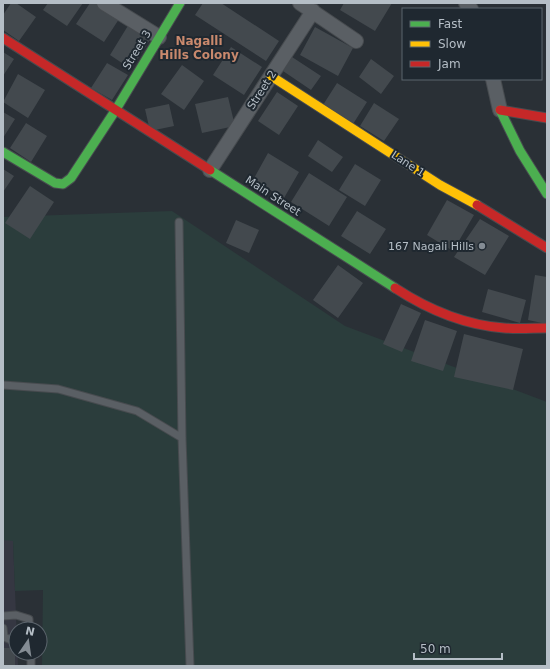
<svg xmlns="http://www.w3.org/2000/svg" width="550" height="669" font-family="'DejaVu Sans',sans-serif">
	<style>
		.medical { fill: #353742 }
		.green { fill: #2b3d3c }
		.building { fill: #43494e }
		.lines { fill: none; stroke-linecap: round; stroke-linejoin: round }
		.lane-casing { stroke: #474b4f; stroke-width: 9 }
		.street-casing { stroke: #474b4f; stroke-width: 16 }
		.fast-casing { stroke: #474b4f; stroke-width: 11 }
		.slow-casing { stroke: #474b4f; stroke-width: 11 }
		.jam-casing { stroke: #474b4f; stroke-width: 11 }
		.lane { stroke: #5a5f64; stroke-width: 7 }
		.street { stroke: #5a5f64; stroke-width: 14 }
		.fast { stroke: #4caf50; stroke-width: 9 }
		.slow { stroke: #ffc107; stroke-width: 9 }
		.jam { stroke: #c62828; stroke-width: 9 }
		.poi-dot { fill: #848c94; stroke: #1f2830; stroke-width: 1.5 }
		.labels { text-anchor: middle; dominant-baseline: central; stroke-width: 4; stroke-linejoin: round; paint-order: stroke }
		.street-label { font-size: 11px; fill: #b5bec6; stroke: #1f2830 }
		.poi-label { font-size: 11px; fill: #b5bec6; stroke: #1f2830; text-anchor: end }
		.neighbourhood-label { font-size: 12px; font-weight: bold; fill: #c9896d; stroke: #1f2830 }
	</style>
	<rect width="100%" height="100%" fill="#2a3036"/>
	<path class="medical" d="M3,540h10l5,126h-15z"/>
	<path class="green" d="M172,211l173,115 202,76v264h-505l1,-76 -28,1 -2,-50 -10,-1v-323z"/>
	<path class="building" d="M11,3h5l20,14 -17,24 -16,-11v-15z
		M48,3h35l-16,23 -24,-16z
		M90,3h11l20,13 -17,26 -28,-18z
		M203,3h18l58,38 -13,20 -71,-46z
		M344,3h48l-17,28 -35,-21z
		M129,24l22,14 -20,31 -21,-14z
		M315,27l38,21 -15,28 -38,-21z
		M231,47l31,20 -18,28 -31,-20z
		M3,52l11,7 -11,17z
		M292,57l29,19 -10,14 -28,-19z
		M371,59l23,17 -13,18 -22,-17z
		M107,63l21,12 -16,25 -21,-12z
		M182,65l22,16 -20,29 -23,-16z
		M18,74l27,16 -17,28 -25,-16z
		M337,83l30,19 -14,22 -30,-19z
		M277,92l21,14 -19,29 -21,-14z
		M228,97l7,29 -33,7 -7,-29z
		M374,103l25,16 -15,22 -24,-15z
		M169,104l5,22 -24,5 -5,-22z
		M3,112l12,7 -12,19z
		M26,123l21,13 -16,26 -21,-14z
		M318,140l25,17 -11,15 -24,-16z
		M268,153l31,19 -15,26 -31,-18z
		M355,164l26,16 -16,26 -26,-16z
		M3,169l11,7 -11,16z
		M309,173l38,24 -18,29 -38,-24z
		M30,186l24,16 -24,37 -25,-16z
		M447,200l27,15 -21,36 -26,-16z
		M357,211l29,18 -16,25 -29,-18z
		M480,219l29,17 -24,39 -31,-18z
		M236,220l23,10 -10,23 -23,-10z
		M338,265l25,18 -25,35 -25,-18z
		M535,275l12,2v47l-19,-4z
		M488,289l38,11 -6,23 -38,-11z
		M401,304l20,9 -19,39 -19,-8z
		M425,320l32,11 -14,40 -32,-10z
		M464,334l59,15 -10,41 -59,-13z
		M3,648h12v18h-12z"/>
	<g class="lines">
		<defs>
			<path id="lane" d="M179,222l3,216 8,228
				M3,385l55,4 79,22 45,27
				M3,616l13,-1 13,4v10
				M3,628l1,9 12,5
				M31,653v13"/>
			<path id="street" d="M104,3l55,34
				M300,3l56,38
				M466,3l5,6
				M493,79l7,31
				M210,170l103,-159"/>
			<path id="fast" d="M500,110l20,41 27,43
				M3,152l52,31 8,1 8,-6 44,-67 65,-108
				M210,170l185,118"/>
			<path id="slow" d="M271,76l169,109 37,20"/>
			<path id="jam" d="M3,38l207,132
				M500,110l47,8
				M477,205l70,43
				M395,288c32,21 70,37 109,40 14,1 29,0 43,0"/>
		</defs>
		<use href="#lane" class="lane-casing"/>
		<use href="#street" class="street-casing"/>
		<use href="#fast" class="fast-casing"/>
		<use href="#slow" class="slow-casing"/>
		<use href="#jam" class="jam-casing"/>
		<use href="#lane" class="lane"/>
		<use href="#street" class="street"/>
		<use href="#fast" class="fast"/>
		<use href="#slow" class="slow"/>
		<use href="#jam" class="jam"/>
	</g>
	<circle class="poi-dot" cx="482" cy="246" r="4"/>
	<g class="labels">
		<g class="street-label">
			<text transform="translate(137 50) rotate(-59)">Street 3</text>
			<text transform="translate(262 90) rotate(-57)">Street 2</text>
			<text transform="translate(408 164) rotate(33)">Lane 1</text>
			<text transform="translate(273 196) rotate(33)">Main Street</text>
		</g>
		<g class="poi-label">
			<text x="474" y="246">167 Nagali Hills</text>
		</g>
		<g class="neighbourhood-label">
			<text x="199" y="41">Nagalli<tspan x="199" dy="14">Hills Colony</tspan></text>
		</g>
	</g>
	<rect width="550" height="669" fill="none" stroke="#b5bec6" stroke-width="8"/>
	<rect x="402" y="8" width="140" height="72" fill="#1f2830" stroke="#5b646c"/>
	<rect x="410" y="21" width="20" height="6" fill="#4caf50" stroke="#5b646c"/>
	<text x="438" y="28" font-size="12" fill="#b5bec6">Fast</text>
	<rect x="410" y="41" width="20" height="6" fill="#ffc107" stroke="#5b646c"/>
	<text x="438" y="48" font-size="12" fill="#b5bec6">Slow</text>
	<rect x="410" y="61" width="20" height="6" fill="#c62828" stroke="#5b646c"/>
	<text x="438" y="68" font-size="12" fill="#b5bec6">Jam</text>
	<g transform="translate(28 641) rotate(13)"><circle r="19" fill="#1f2830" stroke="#5b646c"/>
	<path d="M0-3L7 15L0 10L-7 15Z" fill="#848c94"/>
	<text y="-6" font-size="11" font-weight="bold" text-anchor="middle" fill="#b5bec6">N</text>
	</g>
	<path d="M414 653v6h88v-6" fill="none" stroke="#b5bec6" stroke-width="2"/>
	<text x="420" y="653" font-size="12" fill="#b5bec6" stroke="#1f2830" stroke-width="3" paint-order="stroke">50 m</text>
</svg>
